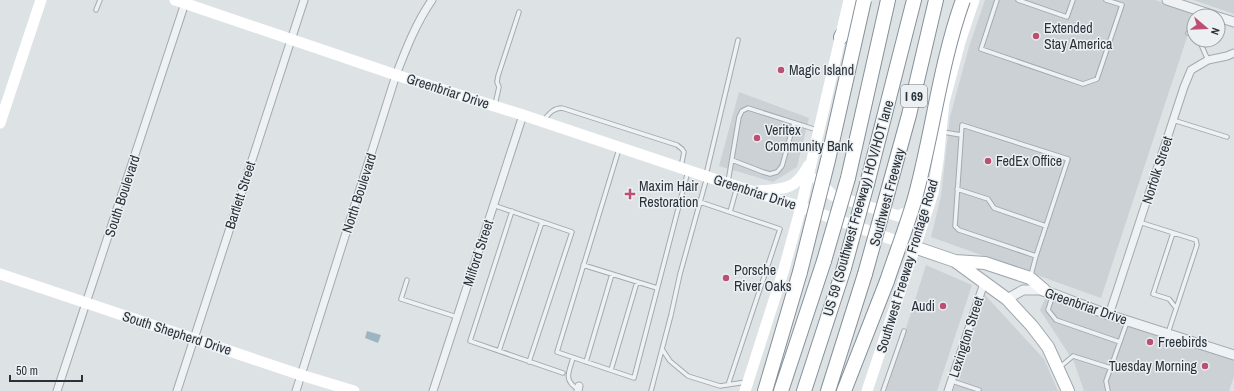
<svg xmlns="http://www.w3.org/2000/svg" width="1234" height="391" font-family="'Archivo Narrow',sans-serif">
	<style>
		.built { fill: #ccd1d6 }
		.water { fill: #9cb5c1 }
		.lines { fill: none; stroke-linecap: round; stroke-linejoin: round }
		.service-casing { stroke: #a3aaae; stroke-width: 5.5 }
		.minor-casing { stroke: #a3aaae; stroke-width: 9 }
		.tertiary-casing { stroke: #a3aaae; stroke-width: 11 }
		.primary-casing { stroke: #9ea8af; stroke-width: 14 }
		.motorway-casing { stroke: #87919a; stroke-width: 16 }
		.service { stroke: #eff2f4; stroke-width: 3.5 }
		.minor { stroke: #eff2f4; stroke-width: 7 }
		.tertiary { stroke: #eff2f4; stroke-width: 9 }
		.secondary { stroke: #fff; stroke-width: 11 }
		.primary { stroke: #fff; stroke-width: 12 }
		.motorway { stroke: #fff; stroke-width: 14 }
		.motorway-bridge-casing { stroke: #87919a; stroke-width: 16; stroke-linecap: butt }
		.motorway-bridge { stroke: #fff; stroke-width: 14 }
		.poi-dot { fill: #bc5073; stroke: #ecf0f3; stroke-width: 1.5 }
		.labels { text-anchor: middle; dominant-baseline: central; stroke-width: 3; stroke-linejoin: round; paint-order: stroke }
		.shield { fill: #ecf0f3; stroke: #646b72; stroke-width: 1 }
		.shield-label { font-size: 13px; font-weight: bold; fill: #29323a }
		.poi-label { font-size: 14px; fill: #29323a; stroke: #ecf0f3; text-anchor: start }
		.street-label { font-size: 14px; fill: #29323a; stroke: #ecf0f3 }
	</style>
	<rect width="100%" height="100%" fill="#dde2e5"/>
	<path class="built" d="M985,0h170l40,13 -94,285 -170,-61 10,-41 9,-79 19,-70z
		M1193,0h41v14z
		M739,92l70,26 -12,49 -24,15 -54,-16z
		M926,265l46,20 -35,106h-51z
		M985,295l59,64 14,32h-105z
		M1046,297l188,63v16l-5,15h-145l-10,-29 -34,-52z"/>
	<path class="water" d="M367,331l14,4 -3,8 -13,-5z"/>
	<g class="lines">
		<defs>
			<path id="service" d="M997,0l-16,49 102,35 14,-5 25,-74 -16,-5
				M1018,0l49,17 6,-17
				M96,10l4,-10
				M1188,33l6,2
				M1199,40l9,20
				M495,105l4,-18 -2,-5 1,-6 21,-64
				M544,120c5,-6 9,-12 18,-12l115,37 5,4 2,3 -3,15
				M1173,120l54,17
				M943,132l18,3
				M619,149l-62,203 77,26 54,-207
				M732,160l31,12 7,2 7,-2 5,-6 12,-43
				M706,175l32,-135
				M728,182l11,-65 3,-6 6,-3 69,22
				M957,189l31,10 6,9 52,18
				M700,202l80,27 -52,156
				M493,205l79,27 -43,130
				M512,211l-42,130 93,32
				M730,212l7,-25
				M1139,222l57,18 1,5 -29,88
				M1173,233l-20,61 16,5 7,9
				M583,265l74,23
				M1031,275l5,-19 32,-97 -106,-34 -7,101 4,4 77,26
				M407,280l-6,19 56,18
				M1053,294l-5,16 8,10 64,22
				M662,349l8,12 18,15 32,10 26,-4
				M499,351l43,-129
				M573,358c-4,14 -10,22 5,31
				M586,362l26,-88
				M1060,367l13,-11 38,12
				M611,370l26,-88
				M952,381l27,9
				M651,391l20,-76 9,-41 27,-97
				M883,391l21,-60
				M1108,391l-2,-10 21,-59"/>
			<path id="minor" d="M1109,315l75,-228 7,-17 17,-10 19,-4 7,-3
				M57,391l29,-88 100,-303
				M177,391l127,-391
				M296,391l100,-316c10,-26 20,-52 36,-75
				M433,391l90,-276
				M578,391l1,-5
				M948,391l36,-108"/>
			<path id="tertiary" d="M1167,0l48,16
				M1218,17l16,5
				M1007,299l16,-9h21l10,4 55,21 125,40"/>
			<path id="primary" d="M914,247l41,14 52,38 25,27 16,21 20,44
				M955,261l30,2 45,15 14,12"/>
			<path id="motorway" d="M841,37l12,-20 6,-17
				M848,178l40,-178
				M867,184l47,-184
				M888,191l21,-76 27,-115
				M765,391l35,-119
				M781,391l43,-130
				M804,391l40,-123
				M828,391l37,-117
				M844,391l43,-110"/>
		</defs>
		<use href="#service" class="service-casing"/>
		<use href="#minor" class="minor-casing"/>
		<use href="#tertiary" class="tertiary-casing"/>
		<use href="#primary" class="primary-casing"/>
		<use href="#motorway" class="motorway-casing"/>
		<use href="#service" class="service"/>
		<use href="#minor" class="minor"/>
		<use href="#tertiary" class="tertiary"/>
		<path class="secondary" d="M175,0l221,75 127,40 182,61 96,31 107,38
			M0,123l41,-123
			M817,179l15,16 66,21 19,-8 12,-22
			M758,191c24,-2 37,0 50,-25
			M0,274l301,101 53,16
			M745,391l39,-122 17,-62 48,-207
			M867,391l66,-198 5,-32 6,-59 16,-60 14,-42"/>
		<use href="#primary" class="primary"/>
		<use href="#motorway" class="motorway"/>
		<defs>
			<path id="motorway-bridge" d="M824,261l24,-83
				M844,268l23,-84
				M800,272l28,-112 36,-160
				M865,274l23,-83
				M887,281c9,-27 20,-55 28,-83 18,-66 25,-134 48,-198"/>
		</defs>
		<use href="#motorway-bridge" class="motorway-bridge-casing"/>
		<use href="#motorway-bridge" class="motorway-bridge"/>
	</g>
	<g class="poi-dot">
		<circle cx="1036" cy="36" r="4"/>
		<circle cx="781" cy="70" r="4"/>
		<circle cx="757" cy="138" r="4"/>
		<circle cx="988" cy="161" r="4"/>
		<path d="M628 188h4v4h4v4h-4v4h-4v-4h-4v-4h4z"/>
		<circle cx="726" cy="278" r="4"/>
		<circle cx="943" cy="306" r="4"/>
		<circle cx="1150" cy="342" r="4"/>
		<circle cx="1205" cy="366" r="4"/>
	</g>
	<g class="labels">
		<rect class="shield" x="901" y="85" width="26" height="22" rx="3"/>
		<g class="shield-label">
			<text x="914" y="96">I 69</text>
		</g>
		<g class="poi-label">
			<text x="1044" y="28">Extended<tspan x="1044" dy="16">Stay America</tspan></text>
			<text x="789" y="70">Magic Island</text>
			<text x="765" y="130">Veritex<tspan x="765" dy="16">Community Bank</tspan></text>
			<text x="996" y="161">FedEx Office</text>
			<text x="639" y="186">Maxim Hair<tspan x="639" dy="16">Restoration</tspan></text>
			<text x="734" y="270">Porsche<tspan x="734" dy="16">River Oaks</tspan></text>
			<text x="935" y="306" text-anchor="end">Audi</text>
			<text x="1158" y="342">Freebirds</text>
			<text x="1197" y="366" text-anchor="end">Tuesday Morning</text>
		</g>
		<g class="street-label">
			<text transform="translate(448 91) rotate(18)">Greenbriar Drive</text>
			<text transform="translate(1157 170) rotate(-72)">Norfolk Street</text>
			<text transform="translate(755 192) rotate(18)">Greenbriar Drive</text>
			<text transform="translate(359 193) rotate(-72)">North Boulevard</text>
			<text transform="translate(240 195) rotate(-72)">Bartlett Street</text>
			<text transform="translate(122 196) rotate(-72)">South Boulevard</text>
			<text transform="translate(887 197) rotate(-75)">Southwest Freeway</text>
			<text transform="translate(858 208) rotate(-74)">US 59 (Southwest Freeway) HOV/HOT lane</text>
			<text transform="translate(478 253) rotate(-72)">Milford Street</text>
			<text transform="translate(907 266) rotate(-73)">Southwest Freeway Frontage Road</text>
			<text transform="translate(1086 306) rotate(19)">Greenbriar Drive</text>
			<text transform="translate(177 333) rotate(18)">South Shepherd Drive</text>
			<text transform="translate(966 337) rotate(-72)">Lexington Street</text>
		</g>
	</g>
	<g transform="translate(1206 28) rotate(109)"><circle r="19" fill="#ecf0f3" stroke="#9ea4a9"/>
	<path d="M0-3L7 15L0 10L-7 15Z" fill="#bc5073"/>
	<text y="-6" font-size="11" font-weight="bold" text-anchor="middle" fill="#29323a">N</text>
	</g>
	<path d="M10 375v6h72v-6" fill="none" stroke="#29323a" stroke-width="2"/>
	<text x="16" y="375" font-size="12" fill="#29323a" stroke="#ecf0f3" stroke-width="3" paint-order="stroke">50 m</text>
</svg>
